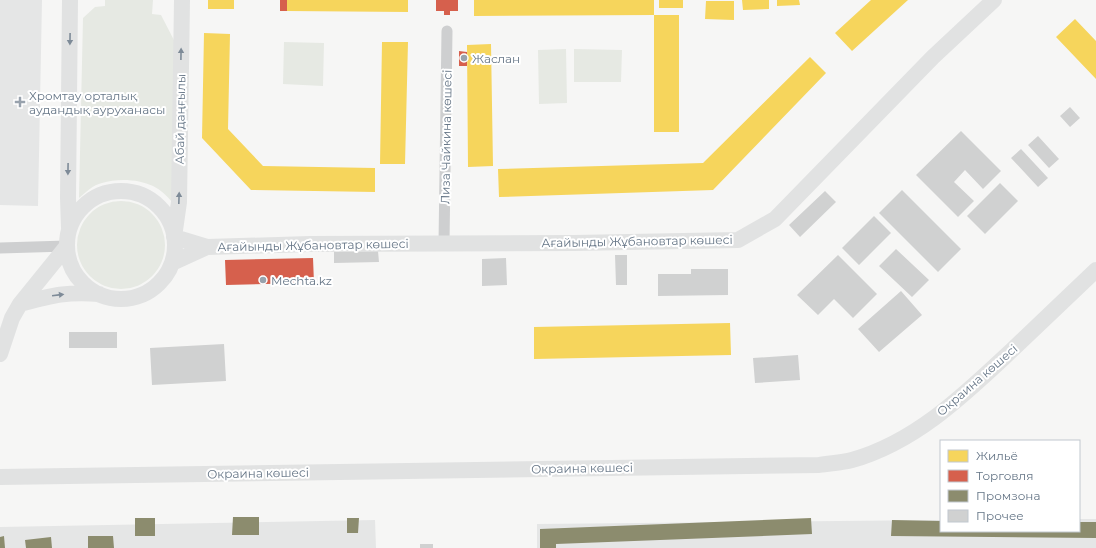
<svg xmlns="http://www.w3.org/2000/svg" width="1096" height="548" font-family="Montserrat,sans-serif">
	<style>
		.built { fill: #e5e6e6 }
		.green { fill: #e6e9e3 }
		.homes { fill: #f6d55c }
		.shops { fill: #d6604d }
		.industry { fill: #8c8c6e }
		.building { fill: #d0d1d1 }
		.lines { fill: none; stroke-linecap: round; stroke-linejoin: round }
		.street { stroke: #cecfd0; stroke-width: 11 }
		.secondary { stroke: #e1e2e2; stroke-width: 16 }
		.oneway { fill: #7e8b98 }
		.poi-dot { fill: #98a2ad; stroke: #fff; stroke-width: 1.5 }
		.labels { text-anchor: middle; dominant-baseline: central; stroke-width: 4; stroke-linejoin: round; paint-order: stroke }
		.poi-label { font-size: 12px; fill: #657586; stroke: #fff; text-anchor: start }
		.street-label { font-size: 12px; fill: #657586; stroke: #fff }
	</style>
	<rect width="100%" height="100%" fill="#f6f6f5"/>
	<path class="built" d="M0,0h42l-4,206 -38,-1z
		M1079,519h17v29h-559v-24l404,-4v11h138z
		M375,520l1,28h-376v-21z"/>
	<path class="green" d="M105,0h48l-1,14 9,1 15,29 -4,158c-5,-6 -11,-12 -19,-16 -14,-7 -36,-8 -51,-3 -9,2 -16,9 -23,15l4,-180 12,-11 10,-1z
		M284,42l40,1 -1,43 -40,-2z
		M566,49l1,54 -28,1 -1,-54z
		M574,49l48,1 -1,32h-47z
		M77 245a44 44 0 1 1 88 0a44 44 0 1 1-88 0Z"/>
	<path class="homes" d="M208,0h26v9h-26z
		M287,0h121v12l-121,-1z
		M474,0h180v15l-180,1z
		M659,0h24v8h-24z
		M742,0h27v9l-26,1z
		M777,0h22l1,5 -23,1z
		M871,0h37l-56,51 -17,-18z
		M706,1h28v19l-29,-1z
		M654,15h25v117h-25z
		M1075,19l21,22v38l-40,-42z
		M204,33l26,1 -2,95 35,37 112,2v24l-124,-2 -49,-52z
		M382,42h26l-3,122h-25z
		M491,44l2,122 -25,1 -1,-122z
		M810,57l16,16 -113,117 -214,7 -1,-28 205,-6z
		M730,323l1,32 -197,4v-32z"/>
	<path class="shops" d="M280,0h7v11h-7z
		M436,0h22v11h-8v4h-6v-4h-8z
		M459,51l8,1v14h-8z
		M313,258l1,25 -88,2 -1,-25z"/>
	<path class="industry" d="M233,517h26v18h-27z
		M135,518h20v18h-20z
		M347,518h12l-1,15h-11z
		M811,518l1,16 -256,10v4h-16v-19z
		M892,520l49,1v10h138v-9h17v16l-205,-2z
		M4,536l1,12h-5v-11z
		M88,536h25l1,12h-26z
		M51,537l1,11h-26l-1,-8z"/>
	<path class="building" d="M1070,107l10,11 -10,9 -10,-11z
		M961,131l40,40 -18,18 -18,-19 -11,12 20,19 -16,16 -42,-42z
		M1038,136l21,23 -10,9 -21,-23z
		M1021,149l27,29 -10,9 -27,-29z
		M1000,183l18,18 -33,33 -18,-18z
		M902,190l59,59 -23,23 -59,-59z
		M825,191l11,11 -36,35 -11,-12z
		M874,216l17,17 -32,32 -17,-17z
		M896,249l33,31 -17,17 -33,-31z
		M378,251l1,11 -45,1v-11z
		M615,255h12v30h-11z
		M838,255l39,39 -24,24 -19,-19 -16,16 -21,-20z
		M506,258l1,27 -25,1v-27z
		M691,269h37v26l-70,1v-22h33z
		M901,291l21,24 -43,37 -21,-23z
		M69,332h48v16h-48z
		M224,344l2,37 -74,4 -2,-37z
		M798,355l2,25 -45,3 -2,-25z
		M420,544h13v4h-13z"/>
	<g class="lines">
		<path class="street" d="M444,243l3,-212
			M0,248l67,-2"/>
		<path class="secondary" d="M182,0l-3,202 -5,35 33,10 103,-3 264,-1 164,-3 37,-21 158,-162 61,-57
			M67 245a54 54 0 1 1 108 0a54 54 0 1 1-108 0Z
			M69,228l-1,-30 2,-198
			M172,263l35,-16
			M20,304c30,-8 47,-13 79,-10
			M0,354l12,-36 8,-14 47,-58
			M0,477l819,-12c10,-2 22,-2 33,-5 64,-18 113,-66 160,-110 28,-27 56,-53 84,-80"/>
	</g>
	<defs><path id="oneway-solid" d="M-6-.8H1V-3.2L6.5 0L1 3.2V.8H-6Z"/></defs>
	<g class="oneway">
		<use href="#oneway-solid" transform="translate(70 39) rotate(91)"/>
		<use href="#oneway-solid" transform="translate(181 54) rotate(-89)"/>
		<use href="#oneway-solid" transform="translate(68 169) rotate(91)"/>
		<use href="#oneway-solid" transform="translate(179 198) rotate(-88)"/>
		<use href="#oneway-solid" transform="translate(58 295) rotate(-7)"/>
	</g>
	<g class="poi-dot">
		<circle cx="464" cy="58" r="4"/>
		<path d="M18 96h4v4h4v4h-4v4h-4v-4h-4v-4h4z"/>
		<circle cx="263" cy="280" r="4"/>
	</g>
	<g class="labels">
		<g class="poi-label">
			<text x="472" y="58">Жаслан</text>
			<text x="29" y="95">Хромтау орталық<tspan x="29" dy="14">аудандық ауруханасы</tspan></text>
			<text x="271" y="280">Mechta.kz</text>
		</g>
		<g class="street-label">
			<text transform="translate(180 119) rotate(-89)">Абай даңғылы</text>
			<text transform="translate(446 137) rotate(-89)">Лиза Чайкина көшесі</text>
			<text transform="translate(637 241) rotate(-1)">Ағайынды Жұбановтар көшесі</text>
			<text transform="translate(313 245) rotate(-1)">Ағайынды Жұбановтар көшесі</text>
			<text transform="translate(977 380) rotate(-41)">Окраина көшесі</text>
			<text transform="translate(582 468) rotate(-1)">Окраина көшесі</text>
			<text transform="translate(258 473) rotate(-1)">Окраина көшесі</text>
		</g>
	</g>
	<rect x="940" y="440" width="140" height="92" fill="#ffffff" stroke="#c1c8cf"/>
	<rect x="948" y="450" width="20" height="12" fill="#f6d55c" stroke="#c1c8cf"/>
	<text x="976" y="460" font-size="12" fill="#657586">Жильё</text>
	<rect x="948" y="470" width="20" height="12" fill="#d6604d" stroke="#c1c8cf"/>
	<text x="976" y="480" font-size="12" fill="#657586">Торговля</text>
	<rect x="948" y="490" width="20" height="12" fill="#8c8c6e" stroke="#c1c8cf"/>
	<text x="976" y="500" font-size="12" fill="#657586">Промзона</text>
	<rect x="948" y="510" width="20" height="12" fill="#d0d1d1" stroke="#c1c8cf"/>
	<text x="976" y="520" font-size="12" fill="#657586">Прочее</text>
</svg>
